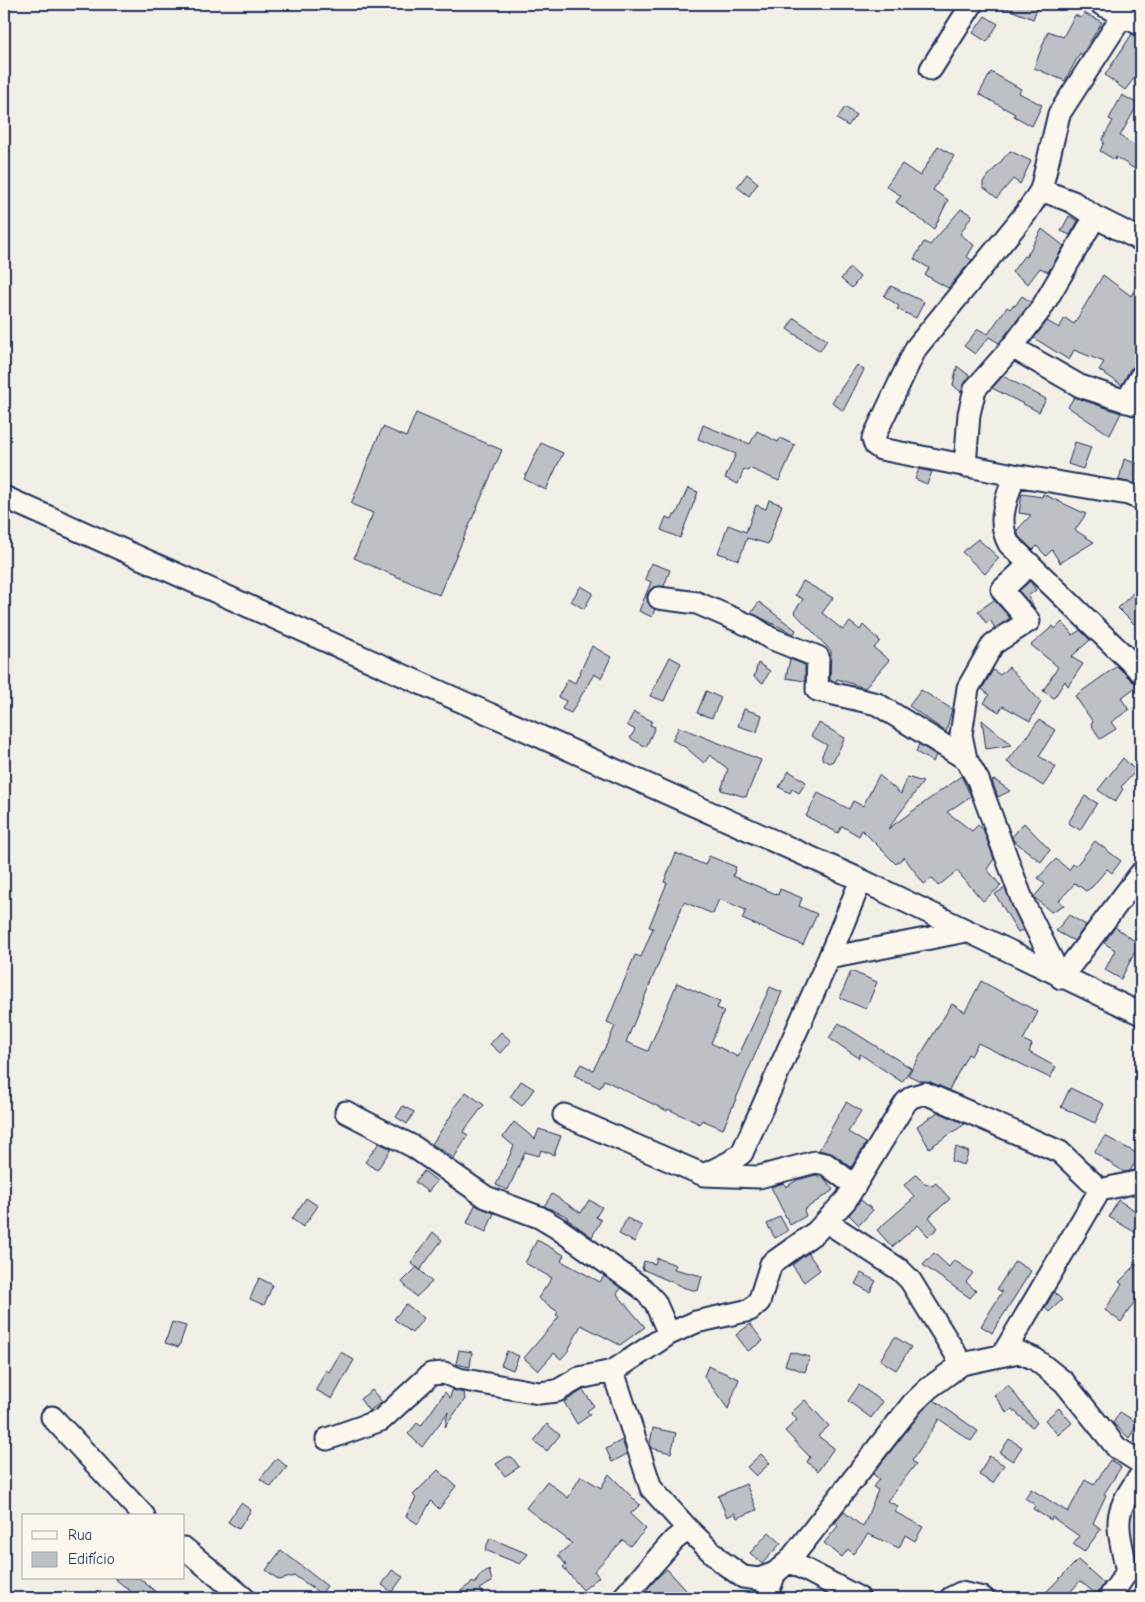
<svg xmlns="http://www.w3.org/2000/svg" width="1145" height="1602" font-family="'Comic Neue',sans-serif">
	<style>
		.building { fill: #bdc0c4; stroke: #1b2f5e }
		.lines { fill: none; stroke-linecap: round; stroke-linejoin: round }
		.minor-casing { stroke: #1b2f5e; stroke-width: 25 }
		.minor { stroke: #fbf7ec; stroke-width: 21 }
	</style>
	<rect width="100%" height="100%" fill="#f2efe6"/>
	<filter id="ink" filterUnits="userSpaceOnUse"><feTurbulence type="fractalNoise" baseFrequency=".02" numOctaves="2"/><feDisplacementMap in="SourceGraphic" scale="10" xChannelSelector="R" yChannelSelector="G"/><feConvolveMatrix kernelMatrix="1 2 1 2 8 2 1 2 1" color-interpolation-filters="sRGB"/></filter>
	<g filter="url(#ink)">
		<path class="building" d="M995,4h44l-6,15z
			M1084,13l18,9 -20,33 -2,-2 -15,28 -31,-13 14,-37 15,6 12,-22 6,3z
			M985,16l13,8 -11,18 -14,-9z
			M1132,34l9,3v22l-6,9 4,4 -14,18 -20,-15z
			M991,72l30,17 -2,4 23,12 -10,21 -18,-10 1,-2 -36,-20z
			M1122,95l16,9 -18,32 21,14v23l-25,-16 -1,3 -15,-9 4,-9 -2,-2 11,-19 -4,-2z
			M845,107l11,8 -8,11 -11,-7z
			M938,146l16,10 -21,34 15,10 -14,29 -38,-27 5,-6 -15,-10 16,-22 18,12z
			M1010,151l21,10 -11,23 -7,-5 -16,19 -14,-11v-5z
			M747,174l11,9 -9,13 -12,-9z
			M961,209l11,6 -12,19 14,11 -7,12 5,3 -24,28 -23,-13 4,-7 -15,-9 10,-17 6,3z
			M1069,216l9,5 -8,14 -9,-4z
			M1042,229l22,17 -16,26 -8,-4 -12,16 -16,-12 12,-16 2,1z
			M850,268l10,9 -8,11 -11,-9z
			M1103,275l28,21 10,-18v86l-11,5 -8,16 -23,-15 5,-8 -30,-12 -5,10 -35,-22 13,-17 12,7 6,-10 9,6z
			M891,286l33,16 -8,16 -19,-9 2,-3 -15,-10z
			M1022,296l9,6 -32,41 -10,-6 -14,17 -11,-8 14,-17 10,5 19,-27 3,2 3,-4 2,1z
			M794,318l33,22 -7,11 -33,-22z
			M857,365l7,5 -21,41 -11,-9z
			M957,366l13,10 -9,16 -8,-7z
			M1003,376l43,23 -7,13 -47,-24z
			M1074,397l47,16 -11,22 -42,-28z
			M416,413l86,37 -63,145 -85,-37 19,-45 -22,-9 24,-60 8,-17 23,10z
			M703,425l47,19 7,-13 21,11 2,-4 15,7 -16,36 -30,-13 -1,3 -4,-2 -6,15 -13,-6 11,-24 -38,-15z
			M1075,442l16,5 -8,22 -15,-5z
			M541,443l22,10 -17,37 -22,-11z
			M1124,459l17,6v21l-22,-6z
			M919,469l13,3 -5,12 -12,-5z
			M688,488l10,4 -18,46 -19,-8 5,-13 6,2 2,-4h2z
			M1022,494l20,3 1,-3 43,20 -11,16 19,12 -34,21 -8,-13 -6,6 -9,-10 -4,4 -14,-13 -2,-7 14,-15 -12,-2z
			M769,500l13,5 -14,39 -21,-6 -8,22 -21,-7 10,-28 18,7 10,-27 10,4z
			M978,539l21,19 -14,16 -23,-22z
			M651,563l19,7 -6,16 -10,1 -7,9 1,7 7,6 -3,8 -13,-6 12,-29 -6,-3z
			M803,581l30,17 -11,15 21,17 7,-8 10,8 3,-5 17,16 -6,7 15,12 -24,28 -28,-9 -1,3 -6,-2 1,-29 -37,-39 9,-13 -8,-4z
			M1030,581l6,9 -8,6 7,13 -16,-18z
			M1141,585v31l-7,8 -16,-16z
			M581,586l12,7 -9,16 -13,-8z
			M994,600l16,18 -15,10 -5,-8 -4,3 -8,-12z
			M759,602l37,28 -2,4 -43,-21z
			M1062,622l11,13 7,-5 10,10 -19,17 12,7 -15,22 -3,-5 -11,17 -11,-7 15,-24 -27,-22 22,-19 2,3z
			M592,646l19,11 -10,21 -7,-4 -23,39 -9,-4 4,-8 -8,-4 10,-18 7,4z
			M670,657l11,6 -17,38 -14,-5z
			M790,659l15,6v16l-19,-3z
			M758,663l12,8 -7,12 -9,-6z
			M1117,666l15,15 8,3 -19,14 8,12 -18,12 5,7 -16,10 -9,-15 2,-2 -18,-26z
			M1009,667l32,35 -11,19 -27,-15 -4,6 -15,-9 5,-8 -7,-6 11,-19 7,5z
			M921,690l31,19 -6,23 -37,-26z
			M706,691l15,7 -9,20 -15,-5z
			M744,709l18,6 -5,17 -19,-6z
			M634,712l18,9 -2,4 5,2 -9,20 -16,-9 5,-8 -8,-5z
			M982,720l30,25 -26,4z
			M1039,720l16,10 -16,26 17,11 -13,19 -36,-24z
			M819,723l26,15 -12,23 -4,2 -7,-4v-4l5,-10 -16,-9z
			M679,727l82,33 -15,37 -25,-7 7,-21 -18,-14 -6,8 -19,-16 -13,-7z
			M919,744l17,11 -3,7 -17,-10z
			M1123,758l13,13 -15,16 2,2 -8,13 -17,-12z
			M789,771l17,11 -7,11 -7,-4 -2,4 -11,-6z
			M879,775l22,19 6,-17 16,5 -35,47 73,-53 10,20 -24,16 25,19 6,-6 5,4 11,30 -7,10 14,17 -18,15 -26,-30 -19,15 -6,-8 -8,6 -20,-27 -8,7 -34,-34 -3,6 -17,-10 -4,7 -32,-17 12,-23 31,16 4,-8 10,5z
			M995,780l15,11 -12,6 -6,-16z
			M1085,796l12,7 -17,27 -12,-7z
			M1024,823l26,27 -9,12 -28,-22 -1,-3z
			M1095,841l26,20 -9,12 -5,-4 -15,18 -6,4 -11,-8 -16,18 5,4 -13,7 -17,-15 11,-13 -7,-6 18,-19 13,11 4,-6 3,2z
			M676,853l29,12 4,-9 27,11 -3,9 45,19 2,-6 22,9 -3,8 18,8 -14,31 -61,-26 4,-9 -27,-11 -6,15 -29,-12 -58,140 22,9 29,-68 43,19 -3,6 7,3 -13,32 27,14 32,-70 12,5 -59,137 -21,-9 -2,4 -32,-15 -1,2 -63,-31 -4,8 -26,-13 7,-11 12,6 16,-30 6,-14 -8,-4 28,-67 6,2 12,-29 -4,-1 18,-44 -3,-1z
			M1005,888l18,42 -5,2 -23,-38z
			M1069,915l17,10 -12,16 -18,-10z
			M1115,927l24,17 -18,35 -16,-9 10,-20 -11,-7z
			M851,971l26,11 -11,27 -26,-11z
			M981,981l57,31 -15,28 9,4 -3,8 27,15 -6,11 -72,-35 -7,13 -3,-2 -19,36 -19,-8 -10,-1 -12,-6 44,-71 13,8z
			M839,1023l72,45 -9,14 -42,-28 -1,4 -30,-20z
			M501,1032l10,9 -11,12 -10,-9z
			M521,1081l13,8 -12,17 -12,-9z
			M1070,1088l34,16 -9,19 -34,-16z
			M466,1092l18,13 -21,27 5,3 -14,23 -22,-14 22,-33 -2,-1z
			M846,1102l15,9 -13,21 18,11 -15,24 -18,-13 -14,-4z
			M403,1106l11,6 -7,12 -11,-7z
			M938,1112l27,12 -36,24 -12,-22z
			M514,1122l21,17 4,-10 22,7 -7,19 -13,-5 -2,6 -14,-4 -17,38 -12,-5 18,-39 -11,-9z
			M1105,1136l33,18 -2,3 2,1 -8,13 -6,1 -30,-20z
			M379,1143l12,6 -14,21 -12,-8z
			M956,1147l13,5 -5,13 -13,-4z
			M424,1171l13,10 -9,11 -13,-10z
			M816,1175l10,5 7,10 -29,20 2,6 -16,9 -19,-38 13,-4 2,4 11,-7z
			M916,1175l10,10 3,-2 3,3 4,-3 14,16 -21,18 9,11 -10,8 -10,-11 -26,22 -15,-17 38,-33 -11,-12z
			M552,1194l29,19 8,-13 13,7 -6,10 5,3 -9,17 -25,-18 1,-2 -24,-11z
			M306,1198l12,8 -15,21 -11,-8z
			M861,1200l12,10 -14,15 -10,-10z
			M1118,1200l23,14v22l-32,-19z
			M475,1205l19,8 -8,19 -19,-9z
			M780,1216l8,15 -13,7 -8,-14z
			M627,1218l15,8 -8,16 -15,-8z
			M433,1232l9,8 -22,30 -9,-7z
			M537,1240l27,15 -3,6 39,21 4,-6 17,12 -4,6 28,33 -25,18 -39,-20 -13,26 -7,8 -7,-6 -16,18 -14,-13 35,-41 -3,-2 2,-3 -20,-14 14,-20 -27,-15z
			M808,1253l12,17 -16,12 -12,-17z
			M934,1253l15,14 5,-7 19,13 -7,9 10,9 -6,7 -47,-33z
			M657,1258l19,7 -2,4 28,7 -4,15 -13,-3 -43,-19 2,-8 11,3z
			M1141,1260v32l-20,30 -16,-12 17,-26 -3,-2z
			M1015,1261l16,10 -39,62 -11,-7 21,-34 -5,-3z
			M417,1267l15,15 -16,15 -14,-15z
			M861,1273l15,8 -6,11 -15,-8z
			M259,1278l14,7 -9,20 -14,-6z
			M1054,1292l8,8 -13,12 -4,-4z
			M406,1304l18,14 -12,15 -18,-14z
			M172,1322l14,4 -7,21 -14,-4z
			M750,1324l13,17 -15,10 -12,-16z
			M895,1337l16,10 -15,23 -16,-10z
			M459,1350l13,2 -2,15 -14,-3z
			M507,1351l12,5 -6,14 -12,-5z
			M341,1352l13,8 -22,39 -16,-9 10,-20 3,2z
			M790,1352l20,5 -5,15 -20,-7z
			M708,1366l31,13 -11,30 -24,-33z
			M859,1385l24,17 -12,16 -23,-17z
			M1008,1385l29,38 -5,4 -20,-18 -5,4 -13,-18z
			M372,1390l10,12 -13,9 -9,-12z
			M452,1390l12,3 1,6 -20,28 3,-15 -26,35 -14,-13 9,-11 4,3 24,-34 5,6z
			M583,1390l11,16 -7,5 3,4 -13,9 -13,-22z
			M805,1400l24,26 -11,10 16,12 -16,23 -11,-9 3,-5 -25,-26 12,-11 -6,-7z
			M934,1400l44,31 -7,10 -32,-22 -27,42 4,3 -29,37 11,5 -3,6 28,15 -8,14 -10,-6 -6,13 -31,-14 -15,20 -5,-5 -6,8 -18,-14 14,-17 -3,-3 9,-11 19,15 15,-37 -5,-3 6,-8 -6,-5 49,-63z
			M1059,1408l13,15 -14,12 -13,-15z
			M1120,1412l18,11 -9,15 -16,-15z
			M547,1424l13,11 -13,16 -13,-10z
			M653,1428l23,5 -5,20 -20,-5 -1,-5z
			M1009,1439l13,8 -9,14 -13,-8z
			M622,1440l5,14 -15,8 -6,-13z
			M761,1454l9,9 -14,13 -9,-9z
			M989,1456l15,9 -11,18 -14,-8z
			M507,1457h5l7,10 -14,9 -9,-12z
			M277,1458l10,9 -16,20 -11,-8z
			M1110,1460l11,7 -17,27 2,1 -13,28 8,6 -17,23 -11,-8 6,-8 -27,-19 -1,3 -18,-11 2,-4 -10,-7 6,-9 37,23 17,-32 9,5z
			M438,1470l18,16 -17,23 -8,-8 -13,23 -12,-8 10,-18 -3,-3z
			M609,1474l31,31 -10,9 16,15 -16,17 -7,-6 -29,31 5,6 -16,13 -20,-23 3,-2 -8,-10 14,-12 -46,-35 21,-27 21,17 13,-22 20,12z
			M746,1484l11,26 -20,8 -2,-5 -8,4 -9,-21z
			M241,1503l10,7 -12,19 -11,-7z
			M769,1532l12,11 -19,21 -12,-11z
			M490,1538l38,16 -8,10 -35,-14z
			M281,1550l46,36 -6,8 -26,-18 -16,4 -13,-10z
			M1078,1560l26,23 -7,12 -17,-14 -15,17h-25z
			M489,1569l3,13 -13,7 7,9h-35l22,-16 2,2 5,-9z
			M667,1569l26,29h-54l19,-21z
			M392,1570l11,7 -11,15 -10,-7z
			M114,1578h25l24,20h-24z"/>
		<g class="lines">
			<defs>
				<path id="minor" d="M1101,4l40,21
					M1123,15l-64,99 -18,76 -15,23 -110,135 -43,91 2,6 6,4 133,26 114,19 13,5
					M931,69l41,-65
					M1041,190l32,12 22,15 46,23
					M1012,347l68,39 61,20
					M1126,402l15,-26
					M965,466l4,-52 6,-25 37,-42 29,-38 54,-92
					M1014,475c-7,25 -18,45 -5,69l132,128
					M4,497l857,383 280,134
					M1030,564l-28,26 27,31 -36,23 -25,44 -7,47 5,24 12,21 45,122 38,76 80,-105
					M659,598l38,5 56,24 17,11 48,19 -1,33 60,14 89,55
					M829,958l137,-27
					M346,1112l68,35 72,50 53,20 17,10 86,61 13,14 14,32
					M564,1115l140,60 55,2 56,-15 11,2 29,22
					M704,1175l26,-13 12,-9 87,-195 32,-78
					M827,1222l73,48 10,10 52,84
					M1003,1354l97,-164 41,-9
					M613,1371l38,117 37,41 34,33 21,15 16,2 16,-6 14,-12 124,-158 16,-15 33,-24 57,-12 16,7 29,23 53,66 24,15
					M52,1417l92,99
					M327,1439l54,-19 50,-46 13,-1 15,6 80,14 18,-2 22,-13 34,-7 56,-37 27,-12 54,-12 9,-8 12,-38 45,-32 30,-32 60,-98 6,-5 13,-4 135,59 40,38
					M184,1548l60,50
					M789,1561l70,37
					M623,1598l51,-58 14,-11
					M766,1598l9,-25
					M951,1598l10,-5 22,5
					M1109,1598l18,-26c-9,-47 -17,-57 14,-97"/>
			</defs>
			<use href="#minor" class="minor-casing"/>
			<use href="#minor" class="minor"/>
		</g>
	</g>
	<rect width="1145" height="1602" fill="none" stroke="#fbf7ec" stroke-width="20"/>
	<rect x="10" y="10" width="1125" height="1582" fill="none" stroke="#1b2f5e" stroke-width="2" filter="url(#ink)"/>
	<rect x="22" y="1514" width="162" height="65" fill="#fbf7ec" stroke="#a1a7b3"/>
	<rect x="32" y="1531" width="25" height="8" fill="#fbf7ec" stroke="#a1a7b3"/>
	<text x="68" y="1540" font-size="15" fill="#1b2f5e">Rua</text>
	<rect x="32" y="1552" width="25" height="15" fill="#bdc0c4" stroke="#a1a7b3"/>
	<text x="68" y="1564" font-size="15" fill="#1b2f5e">Edifício</text>
</svg>
